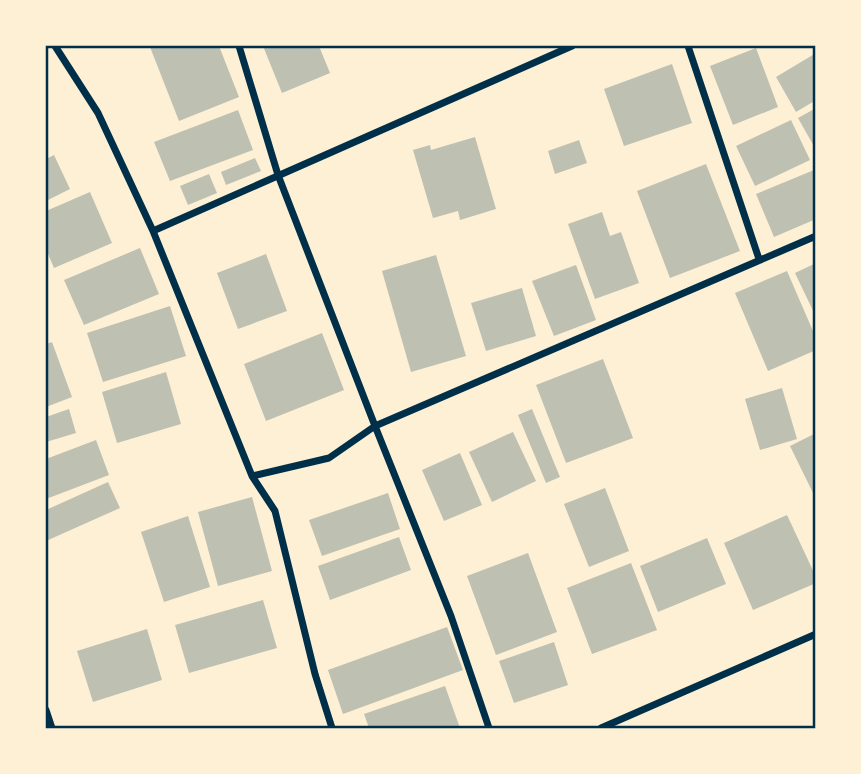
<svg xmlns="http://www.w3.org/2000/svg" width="861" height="774" font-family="'Roboto Condensed',sans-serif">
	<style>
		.building { fill: #bec0b2 }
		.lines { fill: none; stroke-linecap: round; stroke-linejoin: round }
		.minor { stroke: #003049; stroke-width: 7 }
		.neatline { fill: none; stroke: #003049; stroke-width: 2.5 }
	</style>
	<rect width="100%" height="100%" fill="#fdf0d5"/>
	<path class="building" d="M153,46h66l20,51 -60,24 -29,-74z
		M263,46h56l11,27 -48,20z
		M756,48l22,59 -45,18 -23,-59z
		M816,53v47l-20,12 -20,-35z
		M672,64l20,59 -68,23 -20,-57z
		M816,108v42l-18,-32z
		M238,110l15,40 -83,31 -16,-39z
		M791,120l19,40 -55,26 -19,-40z
		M475,137l21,72 -36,11 -2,-9 -25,7 -20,-68 17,-5 1,5z
		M579,140l8,23 -32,11 -7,-23z
		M54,155l16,34 -24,12v-42z
		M255,158l6,13 -35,14 -5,-13z
		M706,164l34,87 -70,27 -33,-87z
		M814,170l2,49 -42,18 -18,-43z
		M209,174l8,19 -29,12 -8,-19z
		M90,192l22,51 -58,25 -8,-19v-38z
		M602,212l8,24 11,-4 18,51 -44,16 -27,-75z
		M140,248l19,46 -75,31 -20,-45z
		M266,254l21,57 -49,18 -21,-56z
		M436,255l30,101 -55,16 -29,-101z
		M816,263v54l-21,-44z
		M576,265l20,55 -42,16 -22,-55z
		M787,271l29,67v12l-48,21 -33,-78z
		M522,288l14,48 -50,15 -15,-48z
		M170,306l16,50 -83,26 -16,-49z
		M322,333l22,57 -78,31 -22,-57z
		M52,342l20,55 -26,10v-63z
		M603,359l30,79 -67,25 -30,-78z
		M166,372l15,52 -64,19 -15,-51z
		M782,388l15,51 -37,11 -15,-51z
		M69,409l7,24 -30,9v-25z
		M532,409l28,68 -14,6 -28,-68z
		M513,432l23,49 -44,21 -23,-50z
		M816,433v59l-3,1 -23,-47z
		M96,440l13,35 -63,24v-40z
		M460,453l22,52 -38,16 -22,-51z
		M108,482l12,26 -74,33v-31z
		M605,488l24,63 -40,16 -25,-63z
		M388,493l12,36 -78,27 -13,-36z
		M252,497l20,74 -54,15 -20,-74z
		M787,515l29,62v6l-63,27 -29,-67z
		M188,516l22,71 -46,15 -23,-70z
		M399,537l12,33 -81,30 -12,-34z
		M707,538l19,46 -68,28 -18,-46z
		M528,553l29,79 -61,23 -29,-79z
		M631,563l26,67 -65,24 -25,-66z
		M263,600l14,48 -88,25 -14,-48z
		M447,627l16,43 -120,44 -15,-44z
		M147,629l15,51 -69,22 -16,-51z
		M554,642l14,43 -54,18 -15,-42z
		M445,686l15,42h-91l-5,-14z"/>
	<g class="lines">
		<path class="minor" d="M55,46l43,67 55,118 99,245 23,35 40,163 17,54
			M239,46l39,129 97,251 76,190 38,112
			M688,46l71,213
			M153,231l419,-185
			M252,476l77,-18 46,-32 441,-190
			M46,710l6,18
			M601,728l215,-94"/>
	</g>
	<rect width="861" height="774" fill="none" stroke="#fdf0d5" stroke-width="94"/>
	<rect x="47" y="47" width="767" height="680" class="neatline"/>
</svg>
